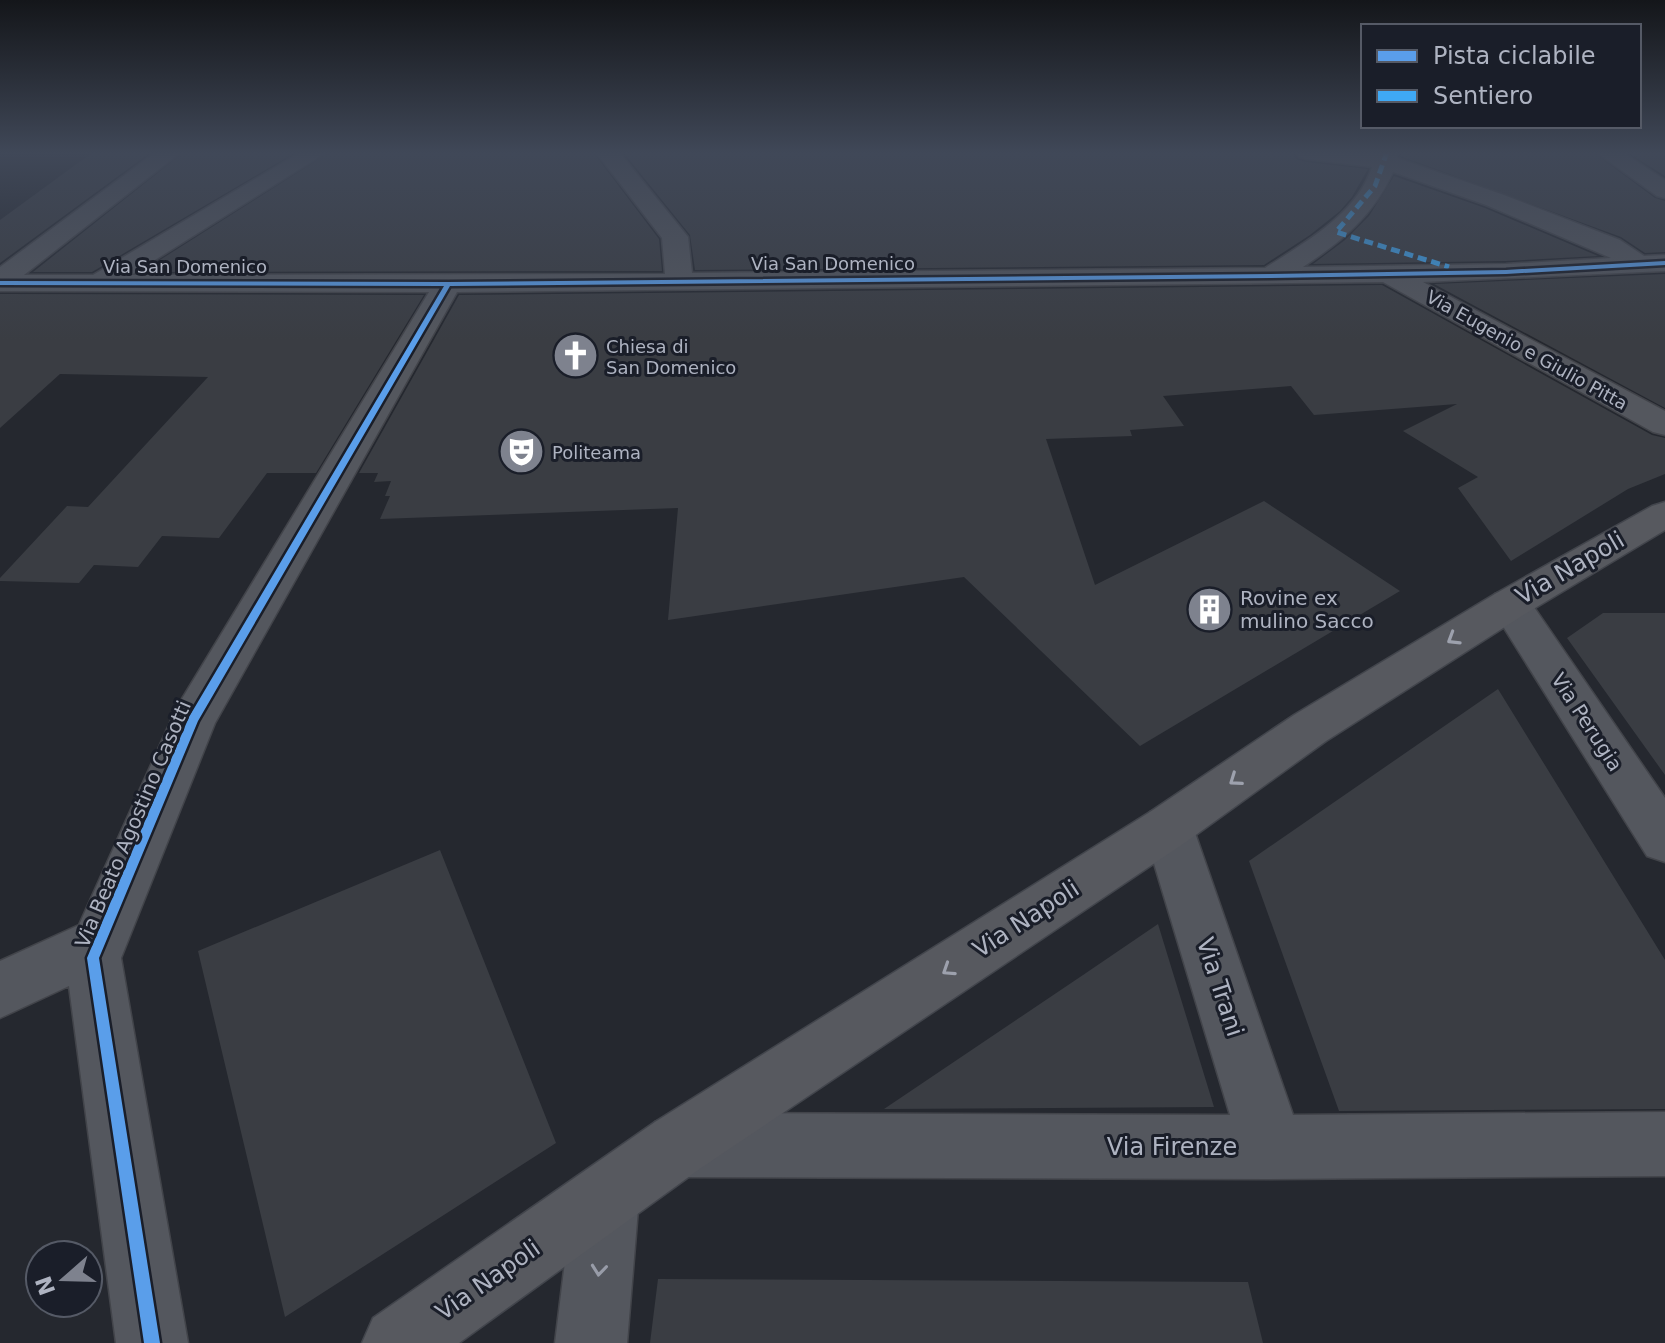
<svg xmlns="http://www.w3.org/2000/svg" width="1665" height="1343" font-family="'DejaVu Sans',sans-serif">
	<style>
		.building { fill: #3a3d43 }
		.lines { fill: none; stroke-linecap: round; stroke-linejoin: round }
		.minor-casing { stroke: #42444a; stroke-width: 3 }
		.major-casing { stroke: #42454c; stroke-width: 3 }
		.minor { fill: #54575e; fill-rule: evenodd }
		.major { fill: #57595f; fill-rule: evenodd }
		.quiet { stroke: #3fa9f5; stroke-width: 5; stroke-dasharray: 9 5; stroke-linecap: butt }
		.cycleway-casing { stroke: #1a1e29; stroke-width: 5 }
		.cycleway { fill: #5a9eea; fill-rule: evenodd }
		.oneway { stroke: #9da1ad }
		.oneway2 { stroke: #989ca8 }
		.labels { text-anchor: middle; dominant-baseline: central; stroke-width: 6; stroke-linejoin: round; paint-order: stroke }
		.far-street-label { font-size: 18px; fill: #aeb3c1; stroke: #1a1e29 }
		.far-poi-label { font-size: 18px; fill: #aeb3c1; stroke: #1a1e29; text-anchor: start }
		.poi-label { font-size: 20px; fill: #aeb3c1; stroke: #1a1e29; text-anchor: start }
		.street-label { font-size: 20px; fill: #aeb3c1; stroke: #1a1e29 }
		.near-street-label { font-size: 24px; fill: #aeb3c1; stroke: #1a1e29 }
	</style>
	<rect width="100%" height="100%" fill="#25282f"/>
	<path class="building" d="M93,152h58l-151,111v-43z
		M184,152h112l-204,120h-59z
		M330,152h263l66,87 3,32 -521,1z
		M623,152h670l3,7 10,3 62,7 -16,28 -12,14 -30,24 -46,30 -569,5 -5,-35z
		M1401,152h192l62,46 10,3v51l-20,1 -24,-16 -221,-81z
		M1627,152h38v24z
		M1394,176l91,32 113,48 -92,5 -193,3 32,-24 24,-24z
		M1665,274v134l-231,-124z
		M1382,285l270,150 13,3v36l-37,15 -117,72 -53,-73 20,-11 -75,-46 54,-27 -143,11 -23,-29 -128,10 21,30 -54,4 2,6 -86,3 49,146 169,-84 136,90 -260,155 -176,-169 -296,43 10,-112 -298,11 10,-23h-5l6,-15 -17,1 4,-9h-19l100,-178z
		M0,294l424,1 -108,178h-49l-48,65 -57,-2 -24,31 -44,-2 -15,18 -79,-2v-3l67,-72 21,1 120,-130 -148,-3 -60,54z
		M1603,613h62v162l-98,-137z
		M1498,689l167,271v149l-326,2 -90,-250z
		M440,850l116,293 -271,174 -87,-366z
		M1158,924l56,183 -330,2 199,-134z
		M658,1279l590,3 15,61h-613z"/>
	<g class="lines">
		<defs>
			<path id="minor" d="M156,152h25l-157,123h69l208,-123h26l-196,123 534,-1 -3,-36 -66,-86h23l65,80 4,5 4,36 573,-5c39,-25 92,-54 107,-101l-65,-8 -8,-2 -3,-5h102l-1,6 107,37 116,45 24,16 21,-1v16l-242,11 242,129v24l-12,-3 -270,-150 -926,10 -242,431 -94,235 67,385h-72l-47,-357 -69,32v-57l79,-36 98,-218 252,-415 -429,-1v-24zM1393,172l93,33 125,53 -105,6 -203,3c38,-25 71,-52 90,-95z
				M1596,152h26l43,28v18l-8,-2z
				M1510,589l15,5 140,204v64l-18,-6 -158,-252 6,-10z
				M1168,805l18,7 7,15 100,288 372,-3v64l-393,3 -594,-2 -23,-9 -9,-23 9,-23 23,-9 552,2 -87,-288 7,-15z
				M606,1164l23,10 10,23 -12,146h-72l18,-146 10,-23z"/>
			<path id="major" d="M1665,502v28l-140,84 -199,127 -140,101 -485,326 -242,175h-97l11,-25 282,-196 495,-310 144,-97 201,-121 157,-88z"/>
		</defs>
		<use href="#minor" class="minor-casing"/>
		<use href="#major" class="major-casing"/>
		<use href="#minor" class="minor"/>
		<use href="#major" class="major"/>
		<path class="quiet" d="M1387,152l-12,34 -39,46 113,35"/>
		<defs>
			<path id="cycleway" d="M1665,261v4l-159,9 -235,4 -821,8 -252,435 -99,237 61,385h-16l-57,-385 102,-241 255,-431 -444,-1v-4l448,1 823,-8 235,-4z"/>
		</defs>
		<use href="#cycleway" class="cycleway-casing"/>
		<use href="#cycleway" class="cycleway"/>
	</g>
	<defs><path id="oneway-chevron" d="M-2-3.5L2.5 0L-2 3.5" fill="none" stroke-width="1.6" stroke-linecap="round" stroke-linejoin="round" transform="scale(2)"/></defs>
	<g class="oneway">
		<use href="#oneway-chevron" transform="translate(1453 639) rotate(148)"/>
		<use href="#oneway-chevron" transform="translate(1235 780) rotate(145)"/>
		<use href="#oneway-chevron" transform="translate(948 970) rotate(147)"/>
	</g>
	<use class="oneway2" href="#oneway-chevron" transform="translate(599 1270) rotate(96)"/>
	<linearGradient id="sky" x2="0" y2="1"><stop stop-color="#14161a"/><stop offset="0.45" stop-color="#404858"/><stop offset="1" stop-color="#404858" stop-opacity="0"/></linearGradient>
	<rect width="1665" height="340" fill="url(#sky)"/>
	<defs>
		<symbol id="church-disc" viewBox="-11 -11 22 22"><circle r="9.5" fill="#7e828e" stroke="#1a1e29"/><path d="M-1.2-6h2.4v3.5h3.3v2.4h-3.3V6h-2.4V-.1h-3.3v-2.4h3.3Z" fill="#fff"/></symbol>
		<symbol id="theatre-disc" viewBox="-11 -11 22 22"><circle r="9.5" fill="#7e828e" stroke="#1a1e29"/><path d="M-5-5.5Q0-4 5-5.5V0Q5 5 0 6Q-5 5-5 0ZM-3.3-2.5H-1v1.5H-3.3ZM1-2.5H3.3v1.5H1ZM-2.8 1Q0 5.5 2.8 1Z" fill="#fff"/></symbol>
		<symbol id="building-disc" viewBox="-11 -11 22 22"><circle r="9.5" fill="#7e828e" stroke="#1a1e29"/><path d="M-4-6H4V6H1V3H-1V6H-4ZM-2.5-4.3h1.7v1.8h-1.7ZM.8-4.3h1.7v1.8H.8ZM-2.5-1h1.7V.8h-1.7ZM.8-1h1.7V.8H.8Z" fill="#fff"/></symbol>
	</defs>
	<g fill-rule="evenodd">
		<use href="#church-disc" x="550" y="330" width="51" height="51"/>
		<use href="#theatre-disc" x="496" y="426" width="51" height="51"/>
		<use href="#building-disc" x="1184" y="584" width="51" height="51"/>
	</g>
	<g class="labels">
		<g class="far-street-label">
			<text x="833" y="263">Via San Domenico</text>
			<text x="185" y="266">Via San Domenico</text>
			<text transform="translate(1527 350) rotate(29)">Via Eugenio e Giulio Pitta</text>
		</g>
		<g class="far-poi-label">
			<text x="606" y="346">Chiesa di<tspan x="606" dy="21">San Domenico</tspan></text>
			<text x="552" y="452">Politeama</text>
		</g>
		<g class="poi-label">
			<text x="1240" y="598">Rovine ex<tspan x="1240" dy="23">mulino Sacco</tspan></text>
		</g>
		<g class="street-label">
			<text transform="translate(1587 722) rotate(57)">Via Perugia</text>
			<text transform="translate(133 824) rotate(-67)">Via Beato Agostino Casotti</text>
		</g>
		<g class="near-street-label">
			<text transform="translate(1570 568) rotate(-30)">Via Napoli</text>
			<text transform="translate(1026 919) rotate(-33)">Via Napoli</text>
			<text transform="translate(1220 987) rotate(72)">Via Trani</text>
			<text x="1172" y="1147">Via Firenze</text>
			<text transform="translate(488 1280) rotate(-35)">Via Napoli</text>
		</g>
	</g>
	<rect x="1361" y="24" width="280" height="104" fill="#1a1e29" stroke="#555a66" stroke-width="2"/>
	<rect x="1377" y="50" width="40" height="12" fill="#5a9eea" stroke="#555a66" stroke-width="2"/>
	<text x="1433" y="64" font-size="24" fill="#aeb3c1">Pista ciclabile</text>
	<rect x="1377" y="90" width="40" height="12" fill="#3fa9f5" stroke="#555a66" stroke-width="2"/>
	<text x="1433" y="104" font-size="24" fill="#aeb3c1">Sentiero</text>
	<g transform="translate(64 1279) rotate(250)"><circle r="38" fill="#1a1e29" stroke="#555a66" stroke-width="2"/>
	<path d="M0-6L14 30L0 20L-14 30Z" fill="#7e828e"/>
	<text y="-12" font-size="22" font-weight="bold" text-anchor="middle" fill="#aeb3c1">N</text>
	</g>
</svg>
